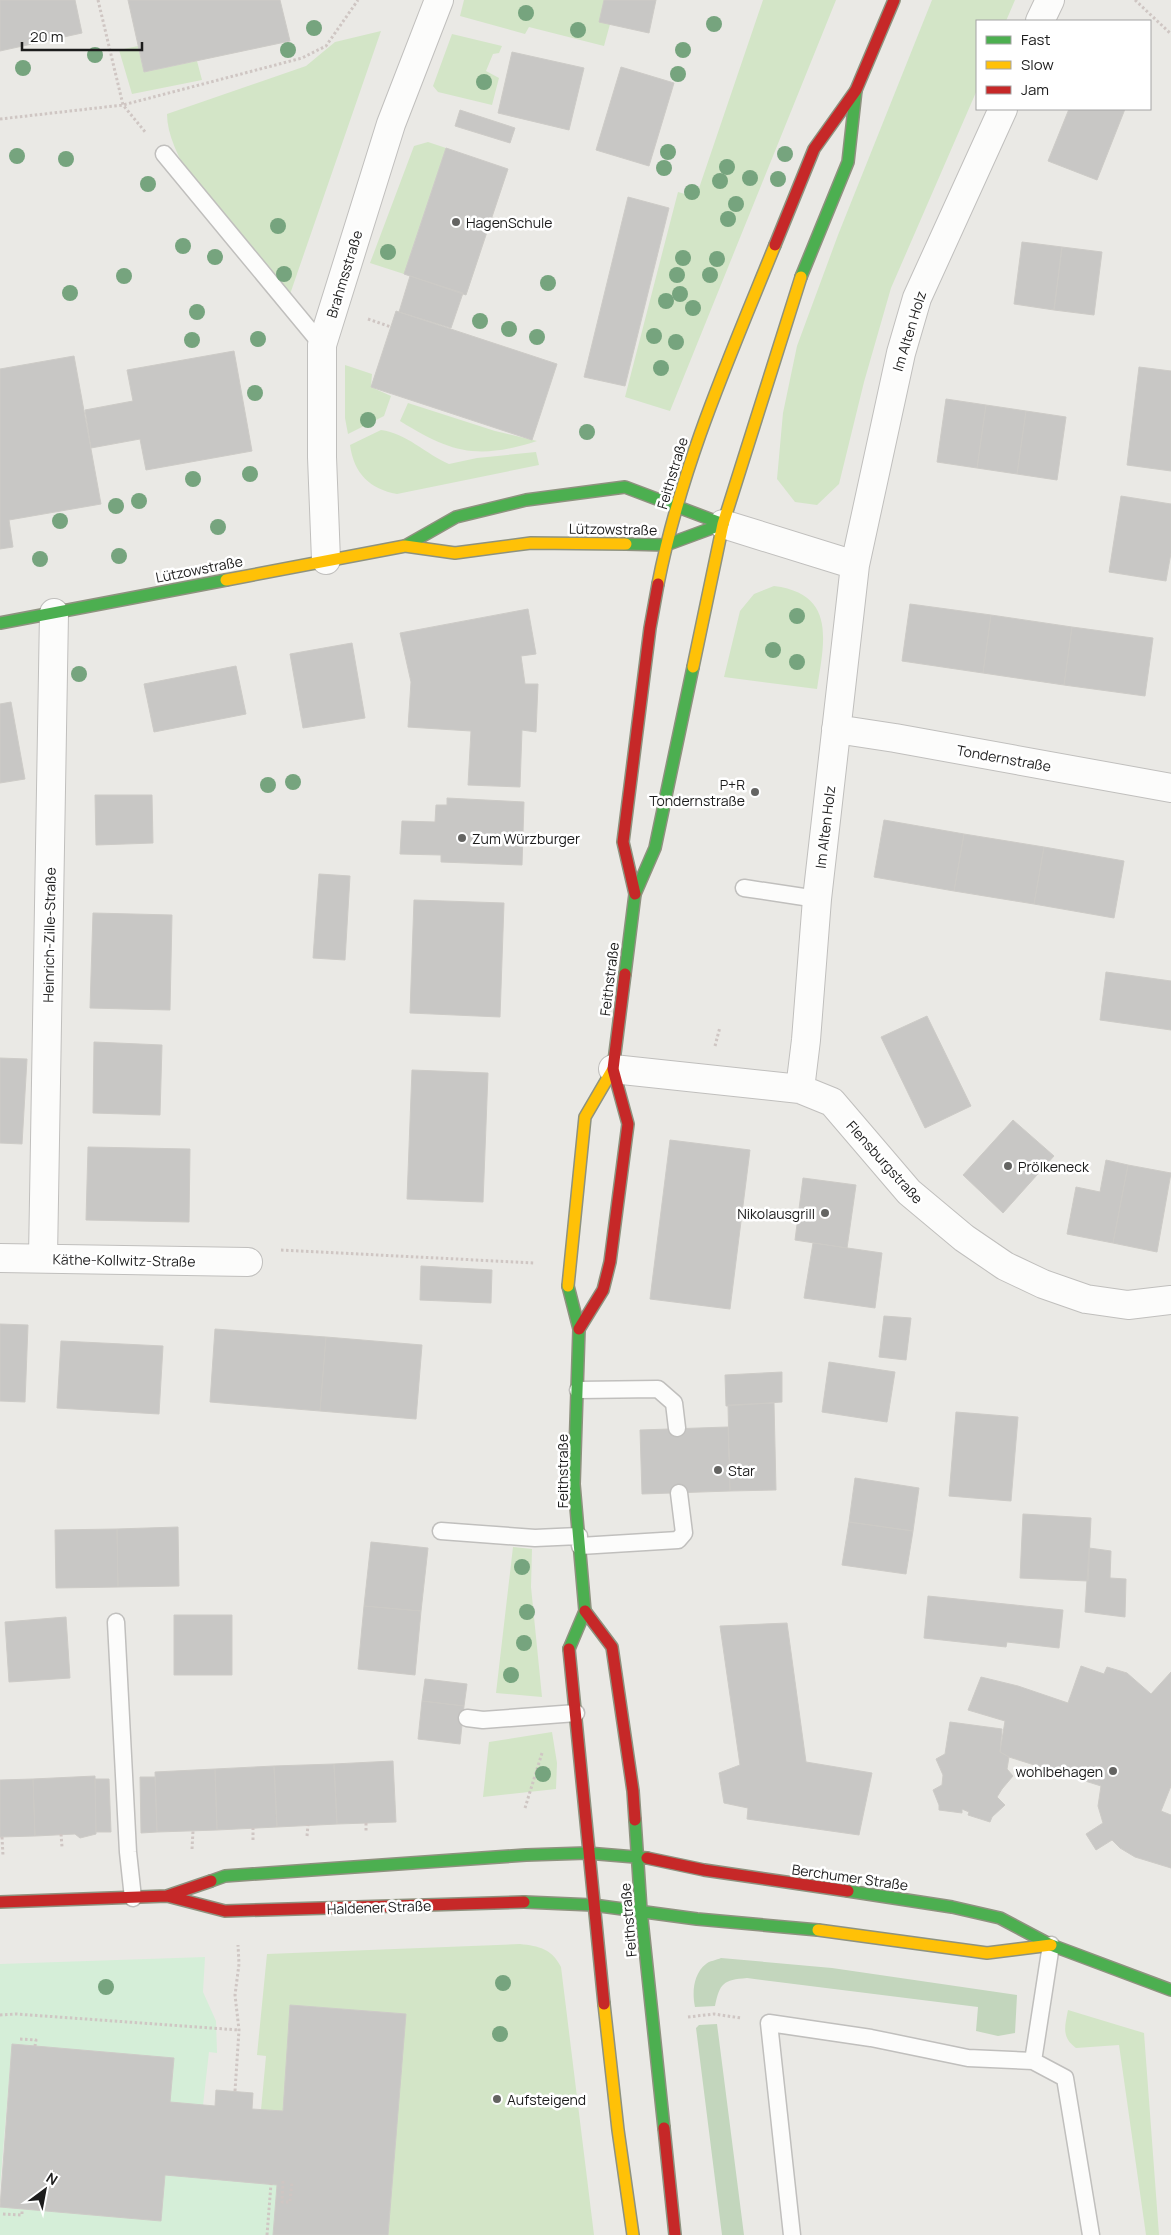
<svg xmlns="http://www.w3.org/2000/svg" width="1171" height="2235" font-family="Manrope,sans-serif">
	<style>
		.grass { fill: #d3e5c7 }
		.forest { fill: #c3d6bd }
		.park { fill: #d5eed8 }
		.building { fill: #c8c7c5; stroke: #cdcbc7 }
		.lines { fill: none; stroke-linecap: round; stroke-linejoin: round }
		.lane-casing { stroke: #c0bfbd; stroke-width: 19 }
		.street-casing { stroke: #c0bfbd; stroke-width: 30 }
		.fast-casing { stroke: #8e927f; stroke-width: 14 }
		.slow-casing { stroke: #8e927f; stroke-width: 14 }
		.jam-casing { stroke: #8e927f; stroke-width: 14 }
		.path { stroke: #cfc6c3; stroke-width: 3; stroke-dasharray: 2.5 2.5; stroke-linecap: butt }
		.lane { stroke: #fcfcfb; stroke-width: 16 }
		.street { stroke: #fcfcfb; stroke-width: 28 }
		.fast { stroke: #4caf50; stroke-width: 11 }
		.slow { stroke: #ffc107; stroke-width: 11 }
		.jam { stroke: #c62828; stroke-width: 11 }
		.tree { fill: #76a47e }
		.poi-dot { fill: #646462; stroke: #fff; stroke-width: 2 }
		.labels { text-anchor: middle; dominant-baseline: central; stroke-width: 5; stroke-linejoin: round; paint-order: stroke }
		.poi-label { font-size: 14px; fill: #1c1c1c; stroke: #fff; text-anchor: start }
		.street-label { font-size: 14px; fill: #1c1c1c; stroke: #fff }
	</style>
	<rect width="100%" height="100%" fill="#eae9e5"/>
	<path class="grass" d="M464,0h140l6,24 -6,22 -75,-19 -4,7 -65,-18z
		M763,0h73l-166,411 -45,-14 53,-205 18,5z
		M932,0h83l-9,21h-29v69l-86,198 -27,94 -25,102 -22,21 -22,-3 -18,-23 6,-66 14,-67 41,-111z
		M381,31l-93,269c-35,-43 -121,-130 -121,-186l139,-48 29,-24z
		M452,34l50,12 -3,7 -6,1 -7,17 13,7 -7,27 -54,-13 -5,-6z
		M138,46l6,26 53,-11 5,19 -70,14 -13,-44z
		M428,142l18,6 -42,126 -34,-11 44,-117z
		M345,365l27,9 -1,13 20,9 -7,20 -36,18 -3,-16z
		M408,403l87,28 42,10c-59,19 -86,12 -137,-20z
		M381,430c25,3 45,24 68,34l28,-6 59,-6 3,13 -142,29c-27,-5 -43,-20 -47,-49z
		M774,586c63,8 50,56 43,103l-93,-12 16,-66 14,-17z
		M513,1547l19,2 -1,38 11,110 -46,-4z
		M552,1732l5,31 -1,26 -73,8 6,-55z
		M520,1944c19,2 32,5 41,23l33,268h-206l17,-221 -114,-9 -8,106 -22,-1 5,-54 -9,-1 10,-101z
		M1068,2010l76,23 15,202h-13l-27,-190 -43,3c-15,-11 -11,-22 -8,-38z"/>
	<path class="forest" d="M721,1958l111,10 185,27 -2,38 -17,3 -22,-5 2,-24 -231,-29c-24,2 -27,5 -32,28l-20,1c-3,-14 -2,-33 11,-43 3,-3 11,-4 15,-6z
		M717,2024l27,211h-22l-26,-207 3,-3z"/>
	<path class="park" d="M205,1957l-2,35 13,29 1,32 -8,-1 -6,53 -33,-3 4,-44 -162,-14 -12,143v-223z
		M165,2175l112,10 -4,50h-273v-28l161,14z"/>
	<path class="building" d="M0,0h75l7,33 -82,18z
		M128,0h152l10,41 -146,31z
		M604,0h52l-7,33 -50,-11z
		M512,52l72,16 -15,62 -71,-17z
		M621,67l53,16 -25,83 -53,-16z
		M1069,109h56l-28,71 -49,-19z
		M460,110l55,18 -5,15 -55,-17z
		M446,148l62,21 -42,126 -62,-21z
		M628,197l41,11 -44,178 -41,-9z
		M1022,242l40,5 -8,63 -40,-6z
		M1062,247l40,5 -8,63 -40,-5z
		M410,276l53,17 -12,35 -52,-16z
		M396,311l161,53 -25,76 -161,-53z
		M234,351l18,100 -106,19 -6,-31 -49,9 -6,-38 48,-9 -6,-31z
		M74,356l27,148 -92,16 4,27 -13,2v-180z
		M1139,367l32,4v100l-44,-6z
		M946,399l40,6 -9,63 -40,-6z
		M986,405l40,6 -9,63 -40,-6z
		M1026,411l40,6 -9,63 -40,-6z
		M1121,496l50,8v49l-5,28 -57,-9z
		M910,604l81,11 -8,58 -81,-12z
		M528,609l8,45 -15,2 4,28h13l-2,48 -14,-2 -2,57 -52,-2 3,-54 -63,-4 3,-45 -11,-49z
		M991,615l81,12 -8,58 -81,-12z
		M1072,627l81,11 -8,58 -81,-11z
		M352,643l13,75 -62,10 -13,-74z
		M236,666l10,48 -92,18 -10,-48z
		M11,702l14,77 -25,4v-79z
		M95,795h57l1,48 -57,2z
		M447,798l77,4 -2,63 -81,-3v-7l-41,-1 2,-33 33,1 1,-17h11z
		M884,820l80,14 -10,57 -80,-14z
		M964,834l80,13 -10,57 -80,-13z
		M1044,847l80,14 -10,57 -80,-14z
		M319,874l31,2 -5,84 -32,-2z
		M414,900l90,3 -4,114 -90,-4z
		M93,913l79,2 -2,95 -80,-2z
		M1106,972l65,9v49l-71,-10z
		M927,1016l44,90 -46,22 -44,-91z
		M94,1042l68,3 -2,70 -67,-2z
		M0,1058l27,1 -5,85 -22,-1z
		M412,1070l76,3 -5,129 -76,-3z
		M1013,1120l41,36 -51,57 -40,-38z
		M670,1140l80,10 -20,159 -80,-10z
		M88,1147l102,2 -1,73 -103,-2z
		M1106,1160l22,5 -15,78 -46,-9 9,-47 24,5z
		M1128,1165l43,8 -14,79 -44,-9z
		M803,1178l53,7 -9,63 -52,-8z
		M813,1243l69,10 -7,55 -71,-10z
		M421,1266l71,4 -1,33 -71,-3z
		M884,1316l27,2 -5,42 -27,-3z
		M0,1324l28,1 -3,77 -25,-1z
		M215,1329l111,8 -6,74 -110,-9z
		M326,1337l96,8 -6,74 -96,-8z
		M61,1341l102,5 -4,68 -102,-6z
		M829,1362l66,10 -8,50 -65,-10z
		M782,1372v30l-56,4 -1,-31z
		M774,1403l2,87 -46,1 -2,-86z
		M956,1412l62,5 -7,84 -62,-5z
		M728,1427l2,64 -88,3 -2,-64z
		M855,1478l64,10 -6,43 -64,-9z
		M1023,1514l68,4 -3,63 -68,-3z
		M849,1522l64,9 -7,43 -64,-9z
		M178,1527l1,59 -61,1 -1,-58z
		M117,1529l1,58 -62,1 -1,-58z
		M371,1542l57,6 -7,63 -57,-5z
		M1089,1548l22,3 -1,27 16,1 -1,38 -40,-5z
		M928,1596l135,14 -4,38 -52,-6 -1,5 -82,-9z
		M364,1606l57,5 -6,64 -57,-6z
		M174,1615h58v60h-58z
		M66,1617l4,61 -61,4 -4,-60z
		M787,1623l19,139 66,11 -13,62 -112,-16 1,-11 -24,-5 -5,-30 21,-8 -20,-139z
		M1081,1666l23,8 3,-7 20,6 24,21 20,-22v114l-10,25 10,4v53l-36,-11 -15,-9 -8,-8 -16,10 -10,-16 17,-11 -5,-17 3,-20 -92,-29 -9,-5 5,-31 -37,-11 13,-33 37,9 50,17z
		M425,1679l42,5 -3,22 -42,-5z
		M422,1701l42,5 -4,38 -42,-5z
		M950,1722l52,7 -2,23 9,5 -2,12 6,7 -11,13 -5,8 8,8 -13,12 -2,5 -22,-7 1,-3 -7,-3v4l-23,-3v-5l-6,-15 9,-5 1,-10 -7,-16 9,-5z
		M393,1761l3,61 -59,2 -3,-60z
		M334,1764l3,60 -60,3 -3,-61z
		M274,1766l3,61 -60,3 -2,-61z
		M215,1769l2,61 -60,2 -2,-60z
		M95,1776l1,58 -16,4 -5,-4 -40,2 -2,-57z
		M140,1777h15l2,55 -16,1z
		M33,1779l2,57 -35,1v-57z
		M95,1779h14l2,53h-15z
		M290,2005l116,9 -18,221h-115l4,-50 -112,-10 -4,46 -161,-14 12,-163 162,14 -4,44 45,4 1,-16 37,3 -1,16 31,2z"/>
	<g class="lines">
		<defs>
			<path id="lane" d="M164,154l158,191
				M744,888l73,11
				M578,1390l80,-1 16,14 3,25
				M441,1531l94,7 44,-2
				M580,1546l98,-6 6,-7 -5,-40
				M116,1622l12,230 5,46
				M467,1718l16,2 93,-7
				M1051,1945l-18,116 32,17 26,157
				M792,2235l-23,-212 102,15 97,20 65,3"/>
			<path id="street" d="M1040,21l10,-21
				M723,524l132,41
				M326,560l-4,-103v-112l69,-221 48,-124
				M836,729l59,9 276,50
				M613,1069l187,20 32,13 77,90 55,46 41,28 38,18 43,15 42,6 43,-5
				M800,1089l6,-49 11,-141 38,-334 46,-212 16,-55 86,-189
				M0,1258l248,4
				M43,1258l11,-645"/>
			<path id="fast" d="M801,277l47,-115 8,-72
				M626,544l40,1 57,-21
				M405,546l51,-29 70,-17 99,-13 98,37
				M0,623l226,-43
				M625,974l10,-80 20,-46 38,-181
				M568,1286l11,43 -5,155 11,127 -16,38
				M635,1820l6,90 23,218
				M211,1881l14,-5 301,-21 61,-2 60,5
				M848,1891l104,16 48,11 51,27 120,45
				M524,1902l69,3 104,14 121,11"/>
			<path id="slow" d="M226,580l179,-34 50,7 76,-10 95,1
				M658,584c23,-118 72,-228 117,-339
				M693,667l30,-143 78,-247
				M568,1286l17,-169 28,-48
				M818,1930l169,23 64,-8
				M604,2004l14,126 15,105"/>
			<path id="jam" d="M775,245l39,-96 42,-59 38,-90
				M635,894l-12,-52 27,-214 8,-44
				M579,1329l24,-39 7,-28 18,-138 -15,-55 12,-95
				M585,1611l27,36 21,144 2,29
				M569,1649l35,355
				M647,1858l57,12 144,21
				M167,1896l58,15 299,-9
				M0,1902l167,-6 44,-15
				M664,2128l11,107"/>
		</defs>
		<use href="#lane" class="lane-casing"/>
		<use href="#street" class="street-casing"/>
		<use href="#fast" class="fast-casing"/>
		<use href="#slow" class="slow-casing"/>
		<use href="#jam" class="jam-casing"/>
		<path class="path" d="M98,0l25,105 23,28
			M1135,0l36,34
			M0,119l123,-14 179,-47 24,-12 32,-46
			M368,319l23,8
			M715,1046l5,-19
			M281,1250l253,13
			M525,1808l17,-55
			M366,1823v9
			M61,1834l1,13
			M307,1836l1,-11
			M2,1837l1,19
			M253,1840v-12
			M192,1849l1,-18
			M0,2015l16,-1 223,16
			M688,2017l26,-3 27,4
			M20,2039l16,1 -1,6
			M235,2091l4,-61 -4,-35 4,-31 -1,-19
			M283,2181l-1,21h8l2,-20
			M3,2214l19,1v-6
			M267,2235l4,-51"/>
		<use href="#lane" class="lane"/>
		<use href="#street" class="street"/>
		<use href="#fast" class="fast"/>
		<use href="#slow" class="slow"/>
		<use href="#jam" class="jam"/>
	</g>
	<g class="tree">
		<circle cx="526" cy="13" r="8"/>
		<circle cx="714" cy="24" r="8"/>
		<circle cx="314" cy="28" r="8"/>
		<circle cx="578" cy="30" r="8"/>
		<circle cx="288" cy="50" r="8"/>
		<circle cx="683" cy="50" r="8"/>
		<circle cx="95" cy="55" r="8"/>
		<circle cx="23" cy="68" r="8"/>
		<circle cx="678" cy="74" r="8"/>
		<circle cx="484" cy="82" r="8"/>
		<circle cx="668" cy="152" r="8"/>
		<circle cx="785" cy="154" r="8"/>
		<circle cx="17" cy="156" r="8"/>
		<circle cx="66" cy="159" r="8"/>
		<circle cx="727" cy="167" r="8"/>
		<circle cx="664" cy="168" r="8"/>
		<circle cx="750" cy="178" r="8"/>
		<circle cx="778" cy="179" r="8"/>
		<circle cx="720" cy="181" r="8"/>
		<circle cx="148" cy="184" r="8"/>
		<circle cx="692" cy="192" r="8"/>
		<circle cx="736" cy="204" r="8"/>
		<circle cx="728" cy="219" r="8"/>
		<circle cx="278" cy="226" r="8"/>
		<circle cx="183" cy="246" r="8"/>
		<circle cx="388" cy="252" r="8"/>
		<circle cx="215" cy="257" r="8"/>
		<circle cx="683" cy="258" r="8"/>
		<circle cx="717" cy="259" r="8"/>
		<circle cx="284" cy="274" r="8"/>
		<circle cx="677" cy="275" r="8"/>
		<circle cx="710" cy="275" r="8"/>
		<circle cx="124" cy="276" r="8"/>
		<circle cx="548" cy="283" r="8"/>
		<circle cx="70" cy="293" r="8"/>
		<circle cx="680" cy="294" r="8"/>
		<circle cx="666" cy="301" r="8"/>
		<circle cx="693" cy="308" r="8"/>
		<circle cx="197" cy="312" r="8"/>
		<circle cx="480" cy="321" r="8"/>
		<circle cx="509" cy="329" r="8"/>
		<circle cx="654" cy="336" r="8"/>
		<circle cx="537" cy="337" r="8"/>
		<circle cx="258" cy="339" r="8"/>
		<circle cx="192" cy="340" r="8"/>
		<circle cx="676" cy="342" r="8"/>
		<circle cx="661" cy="368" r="8"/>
		<circle cx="255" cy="393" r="8"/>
		<circle cx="368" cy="420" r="8"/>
		<circle cx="587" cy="432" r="8"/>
		<circle cx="250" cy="474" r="8"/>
		<circle cx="193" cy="479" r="8"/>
		<circle cx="139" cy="501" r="8"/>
		<circle cx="116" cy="506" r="8"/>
		<circle cx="60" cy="521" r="8"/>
		<circle cx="218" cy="527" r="8"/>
		<circle cx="119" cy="556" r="8"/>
		<circle cx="40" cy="559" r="8"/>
		<circle cx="797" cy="616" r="8"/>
		<circle cx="773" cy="650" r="8"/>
		<circle cx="797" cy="662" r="8"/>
		<circle cx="79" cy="674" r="8"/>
		<circle cx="293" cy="782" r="8"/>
		<circle cx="268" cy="785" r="8"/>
		<circle cx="522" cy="1567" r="8"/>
		<circle cx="527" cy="1612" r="8"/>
		<circle cx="524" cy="1643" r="8"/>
		<circle cx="511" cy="1675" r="8"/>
		<circle cx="543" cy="1774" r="8"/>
		<circle cx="503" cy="1983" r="8"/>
		<circle cx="106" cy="1987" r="8"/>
		<circle cx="500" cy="2034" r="8"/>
	</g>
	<g class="poi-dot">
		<circle cx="456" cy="222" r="5"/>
		<circle cx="755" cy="792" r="5"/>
		<circle cx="462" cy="838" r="5"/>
		<circle cx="1008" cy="1166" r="5"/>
		<circle cx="825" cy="1213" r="5"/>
		<circle cx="718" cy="1470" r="5"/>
		<circle cx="1113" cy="1771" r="5"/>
		<circle cx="497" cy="2099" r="5"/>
	</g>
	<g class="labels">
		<g class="poi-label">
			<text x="466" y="222">HagenSchule</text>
			<text x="745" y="784" text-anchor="end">P+R<tspan x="745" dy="16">Tondernstraße</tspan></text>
			<text x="472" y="838">Zum Würzburger</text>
			<text x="1018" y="1166">Prölkeneck</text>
			<text x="815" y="1213" text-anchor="end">Nikolausgrill</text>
			<text x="728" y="1470">Star</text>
			<text x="1103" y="1771" text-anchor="end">wohlbehagen</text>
			<text x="507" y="2099">Aufsteigend</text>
		</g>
		<g class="street-label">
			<text transform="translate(344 274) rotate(-73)">Brahmsstraße</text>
			<text transform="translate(909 331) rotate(-73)">Im Alten Holz</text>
			<text transform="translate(672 473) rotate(-73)">Feithstraße</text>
			<text transform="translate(613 529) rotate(1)">Lützowstraße</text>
			<text transform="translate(199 569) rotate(-11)">Lützowstraße</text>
			<text transform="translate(1004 758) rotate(10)">Tondernstraße</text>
			<text transform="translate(825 827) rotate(-83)">Im Alten Holz</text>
			<text transform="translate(49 935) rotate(-89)">Heinrich-Zille-Straße</text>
			<text transform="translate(609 979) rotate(-83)">Feithstraße</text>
			<text transform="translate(885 1162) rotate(48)">Flensburgstraße</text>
			<text transform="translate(124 1260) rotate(1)">Käthe-Kollwitz-Straße</text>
			<text transform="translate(562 1471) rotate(-90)">Feithstraße</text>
			<text transform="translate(850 1877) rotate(8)">Berchumer Straße</text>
			<text transform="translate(379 1907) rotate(-2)">Haldener Straße</text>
			<text transform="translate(628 1920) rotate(-95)">Feithstraße</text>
		</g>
	</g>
	<rect x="976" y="20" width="175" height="90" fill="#ffffff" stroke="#a4a4a4"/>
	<rect x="986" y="36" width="25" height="8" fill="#4caf50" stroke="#a4a4a4"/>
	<text x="1021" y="45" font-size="15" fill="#1c1c1c">Fast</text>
	<rect x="986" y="61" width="25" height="8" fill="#ffc107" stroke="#a4a4a4"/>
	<text x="1021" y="70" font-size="15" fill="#1c1c1c">Slow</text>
	<rect x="986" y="86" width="25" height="8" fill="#c62828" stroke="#a4a4a4"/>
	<text x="1021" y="95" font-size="15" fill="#1c1c1c">Jam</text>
	<g transform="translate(45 2190) rotate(32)" stroke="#ffffff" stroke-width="4" paint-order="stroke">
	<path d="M0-4L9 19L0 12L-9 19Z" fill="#1c1c1c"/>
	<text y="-8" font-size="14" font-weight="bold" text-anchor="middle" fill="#1c1c1c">N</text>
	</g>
	<path d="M22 42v8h120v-8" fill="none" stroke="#1c1c1c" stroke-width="2.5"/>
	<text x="30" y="42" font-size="15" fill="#1c1c1c" stroke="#ffffff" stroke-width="4" paint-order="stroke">20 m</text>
</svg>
